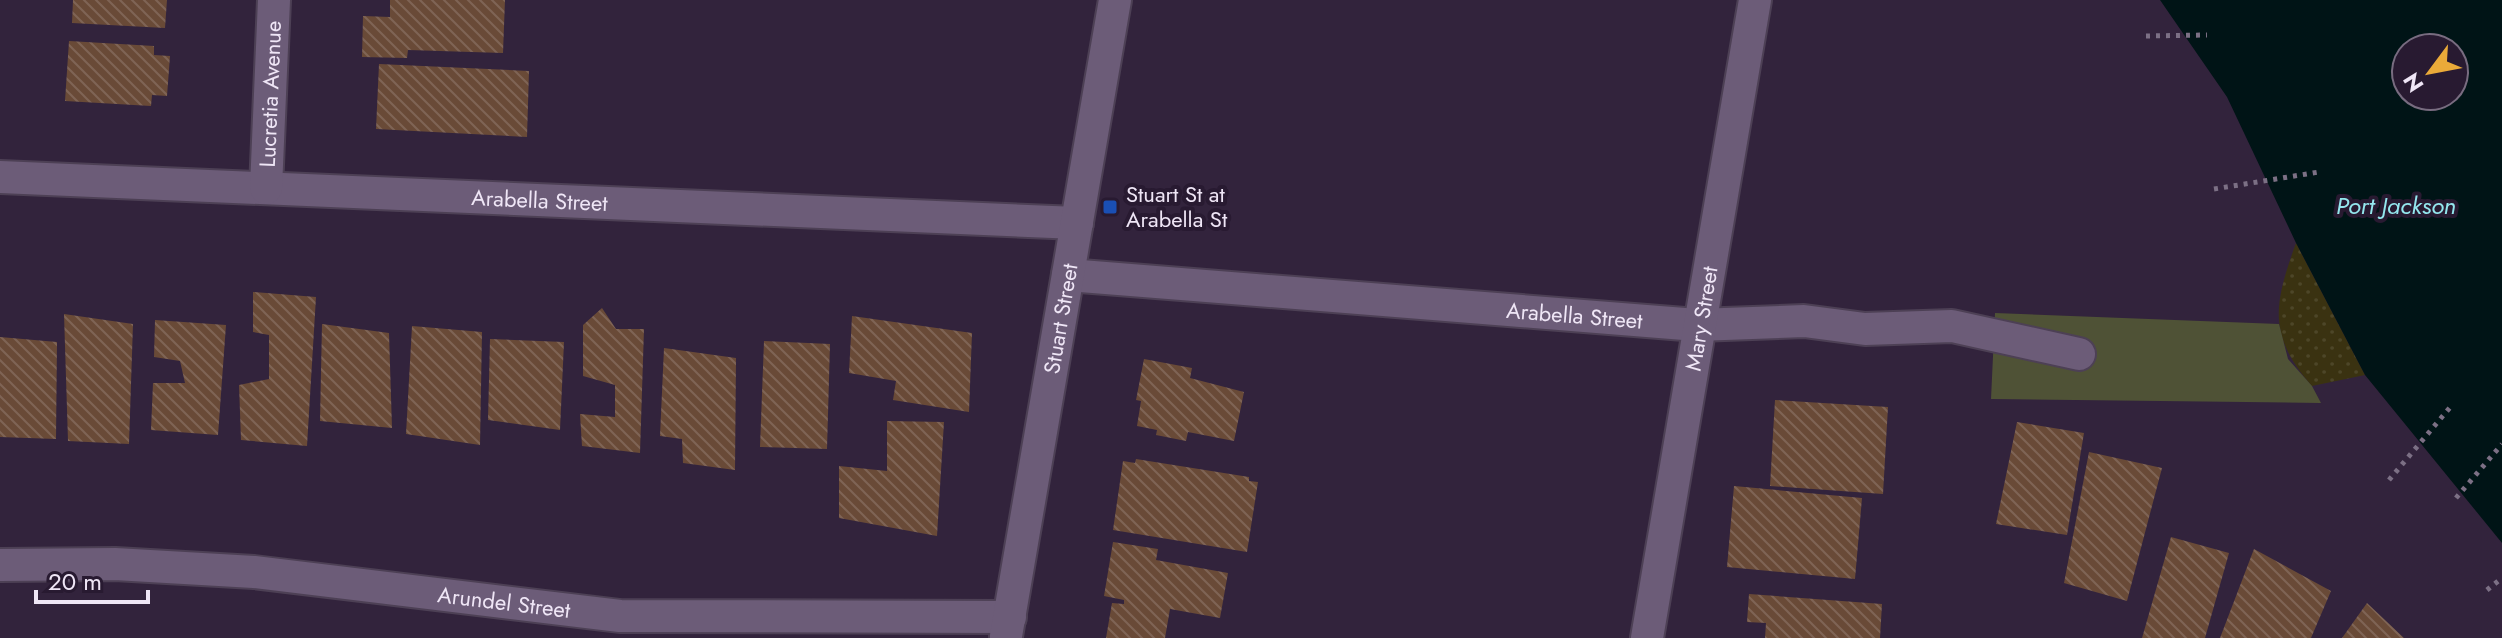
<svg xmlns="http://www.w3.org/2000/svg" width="2502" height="638" font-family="Jost,sans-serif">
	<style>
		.sand { fill: url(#sand-dots) }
		.park { fill: #4f5236 }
		.water { fill: #001416; fill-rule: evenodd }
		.building { fill: url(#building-back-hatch) }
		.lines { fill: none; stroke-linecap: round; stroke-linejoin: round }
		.street-casing { stroke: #4d4055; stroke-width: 36 }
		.path { stroke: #7c7085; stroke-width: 5; stroke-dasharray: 4 6; stroke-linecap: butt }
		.street { stroke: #6c5c78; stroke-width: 32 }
		.transit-dot { fill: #1a4fb4; stroke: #281a31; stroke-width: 3 }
		.labels { text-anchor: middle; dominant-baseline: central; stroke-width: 8; stroke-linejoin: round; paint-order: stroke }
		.street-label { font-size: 22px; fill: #efe6f6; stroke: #281a31 }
		.poi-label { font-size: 22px; fill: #efe6f6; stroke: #281a31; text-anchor: start }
		.water-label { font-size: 24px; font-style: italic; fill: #94e7ee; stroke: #281a31 }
	</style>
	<defs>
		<pattern id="sand-dots" width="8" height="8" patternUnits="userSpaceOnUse" patternTransform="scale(2)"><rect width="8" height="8" fill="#3a3211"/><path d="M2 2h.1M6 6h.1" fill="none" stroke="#4d4628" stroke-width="1.8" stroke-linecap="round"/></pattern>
		<pattern id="building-back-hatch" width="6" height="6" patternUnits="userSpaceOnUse" patternTransform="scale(2)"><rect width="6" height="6" fill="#694a37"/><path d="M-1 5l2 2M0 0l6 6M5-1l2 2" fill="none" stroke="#7f6455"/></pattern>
	</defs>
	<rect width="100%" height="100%" fill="#32233c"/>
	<path class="sand" d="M2296,243l69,132 -53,11c-45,-51 -38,-82 -16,-143z"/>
	<path class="park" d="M1995,313l284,11 9,35 24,27 9,17 -330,-4z"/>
	<path class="water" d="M2160,0h342v543l-137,-168 -69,-132 -69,-146zM2454,48v48h-48v-48z"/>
	<path class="building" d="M73,0h94l-2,28 -93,-5z
		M390,0h115l-2,53 -95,-3 -1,8 -45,-1 1,-41 27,1z
		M69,41l85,5v9l16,1 -3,40 -15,-1 -1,11 -86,-5z
		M379,64l150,7 -2,66 -151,-8z
		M253,292l63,5 -9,149 -66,-6 -2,-55 30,-6v-44l-16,-3z
		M602,308l14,21h28l-4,124 -58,-7 -2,-32 35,3v-32l-32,-9v-51z
		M64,314l69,10 -4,120 -61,-3z
		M852,316l120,17 -3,79 -76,-12 3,-19 -47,-8z
		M155,320l71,5 -8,110 -67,-5 2,-47h32l-5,-22 -26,-4z
		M322,324l67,9 3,95 -72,-7z
		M412,326l70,6 -2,113 -74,-11z
		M0,337l57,5 -1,97 -56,-2z
		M490,339l74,3 -4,88 -72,-10z
		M764,341l66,3 -3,105 -67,-2z
		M664,348l72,10 -1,112 -52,-7 -1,-24 -22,-3z
		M1144,359l48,9 -2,10 54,14 -10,49 -46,-9 -2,9 -30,-6 1,-5 -20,-4 4,-25 -5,-1z
		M1775,400l113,7 -5,87 -113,-8z
		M887,421l57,1 -7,114 -98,-18v-52l48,5z
		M2017,422l67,11 -17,102 -71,-11z
		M2089,452l73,16 -35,133 -63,-18z
		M1136,459l113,18v4l9,1 -11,70 -134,-22 10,-69 12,2z
		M1734,486l128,12 -7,81 -128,-12z
		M2171,537l58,16 -24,85h-63z
		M1113,542l45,7 -2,11 72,13 -8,45 -50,-9 -5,29h-59l6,-35 12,1v-4l-20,-4z
		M2254,549l77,42 -20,47h-91z
		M1749,594l133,10 -2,34h-115l1,-15 -19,-1z
		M2367,603l37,35h-62z"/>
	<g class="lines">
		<defs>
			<g id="street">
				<path id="s1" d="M0,177l1077,46"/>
				<path id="s2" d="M266,188l8,-188"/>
				<path id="s3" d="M1068,275l629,50 107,-4 61,8 87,-3 127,28"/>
				<path id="s4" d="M0,565l115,-1 139,8 366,44 390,1"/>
				<path id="s5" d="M1006,636l109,-636"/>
				<path id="s6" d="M1647,638l108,-638"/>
			</g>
		</defs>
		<use href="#street" class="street-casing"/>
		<path class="path" d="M2146,36l61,-1
			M2214,189l105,-17
			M2389,480l63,-75
			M2456,498l46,-54
			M2487,590l15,-12"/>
		<use href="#street" class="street"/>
	</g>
	<rect class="transit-dot" x="1102" y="199" width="16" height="16" rx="4"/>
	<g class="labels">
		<g class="street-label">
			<text stroke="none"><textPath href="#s2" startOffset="94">Lucretia Avenue</textPath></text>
			<text stroke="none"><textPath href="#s1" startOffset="540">Arabella Street</textPath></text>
			<text stroke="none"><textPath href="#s3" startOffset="508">Arabella Street</textPath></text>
			<text stroke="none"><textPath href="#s5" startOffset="322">Stuart Street</textPath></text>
			<text stroke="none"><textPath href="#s6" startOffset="324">Mary Street</textPath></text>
			<text stroke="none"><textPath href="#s4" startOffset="506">Arundel Street</textPath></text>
		</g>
		<g class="poi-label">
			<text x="1126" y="194">Stuart St at<tspan x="1126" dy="25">Arabella St</tspan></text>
		</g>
		<g class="water-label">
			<text x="2396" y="205">Port Jackson</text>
		</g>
	</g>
	<g transform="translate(2430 72) rotate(238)"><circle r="38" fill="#281a31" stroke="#786c80" stroke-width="2"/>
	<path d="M0-6L14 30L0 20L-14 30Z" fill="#eaaa39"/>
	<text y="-12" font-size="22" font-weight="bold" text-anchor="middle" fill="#efe6f6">N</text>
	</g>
	<path d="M36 590v12h112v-12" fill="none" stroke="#efe6f6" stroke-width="4"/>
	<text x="48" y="590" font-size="24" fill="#efe6f6" stroke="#281a31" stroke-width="6" paint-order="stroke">20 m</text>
</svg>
